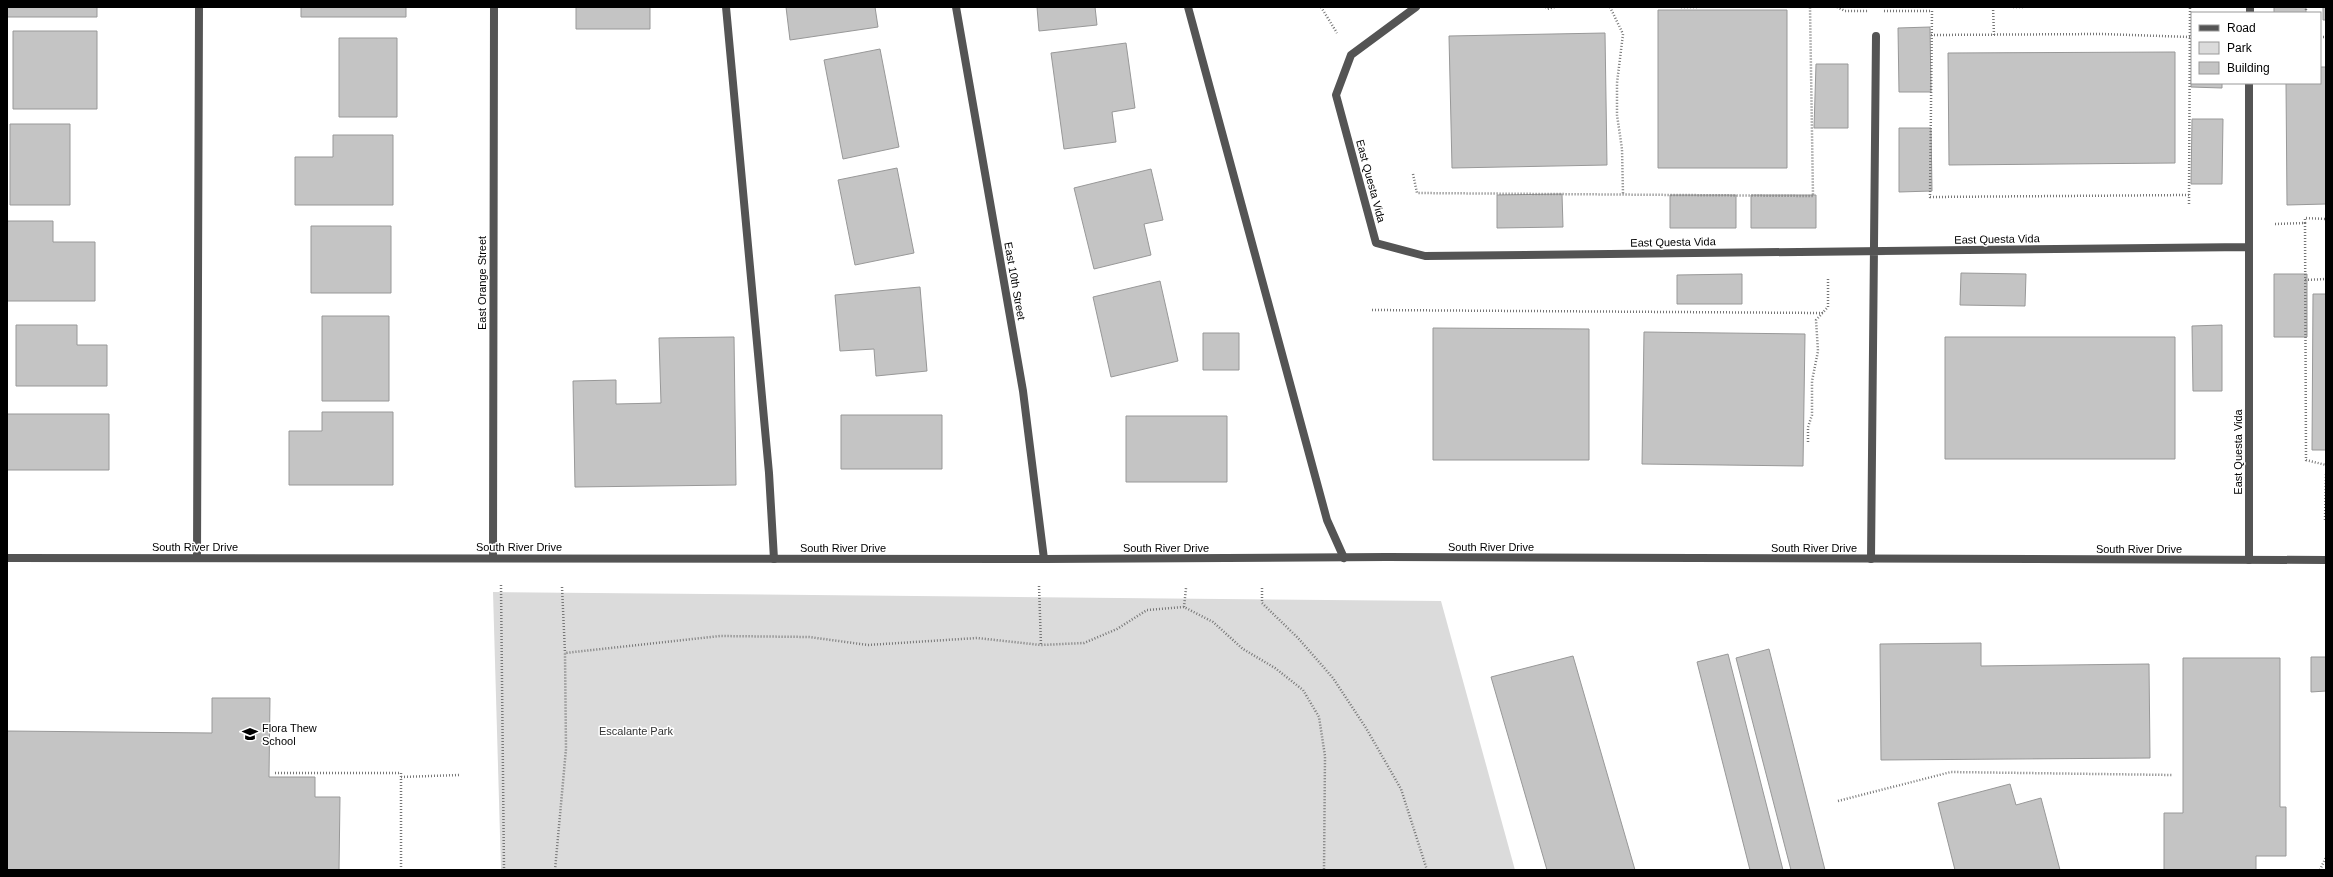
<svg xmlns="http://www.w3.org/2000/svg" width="2333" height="877" font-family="Helvetica,sans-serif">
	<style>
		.green { fill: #dbdbdb }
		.building { fill: #c4c4c4; stroke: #989898 }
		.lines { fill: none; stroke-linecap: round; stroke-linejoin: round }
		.path { stroke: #767676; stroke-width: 2.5; stroke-dasharray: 1 2; stroke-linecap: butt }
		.service { stroke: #545454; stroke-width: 8 }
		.minor { stroke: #545454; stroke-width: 8 }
		.labels { text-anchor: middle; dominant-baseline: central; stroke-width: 3; stroke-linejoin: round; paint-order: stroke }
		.street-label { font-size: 11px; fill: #000; stroke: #fff }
		.poi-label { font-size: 11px; fill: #000; stroke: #fff; text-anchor: start }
		.park-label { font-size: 11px; fill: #323232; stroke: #fff }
	</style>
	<rect width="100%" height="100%" fill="#fff"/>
	<path class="green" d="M493,592l948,9 74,269h-1014z"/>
	<path class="building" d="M7,7h90v10h-90z
		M301,7h105v10h-105z
		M576,7h74v22h-74z
		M786,7h89l3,20 -88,13z
		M1037,7h58l2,18 -58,6z
		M2274,7h32v6h-32z
		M2323,7h3v13h-3z
		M1658,10h129v158h-129z
		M1930,27l1,65h-32l-1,-64z
		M13,31h84v78h-84z
		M1605,33l2,132 -155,3 -3,-132z
		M339,38h58v79h-58z
		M1126,43l9,65 -23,4 4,30 -52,7 -13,-96z
		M880,49l19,98 -56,12 -19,-99z
		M2175,52v111l-226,2 -1,-112z
		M2192,55v28h30v5l-31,-1z
		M1816,64h32v64h-34z
		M2320,67h6v137l-39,1 -1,-122h34z
		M2192,119h31l-1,65h-31z
		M10,124h60v81h-60z
		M1899,128h32l1,63 -33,1z
		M333,135h60v70h-98v-48h38z
		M897,168l17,85 -59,12 -17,-85z
		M1151,169l12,51 -19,4 7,31 -57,14 -20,-81z
		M1562,194l1,33 -66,1v-33z
		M1670,195h66v33h-66z
		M1751,195h65v33h-65z
		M7,221h46v21h42v59h-88z
		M311,226h80v67h-80z
		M1961,273l65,1 -1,32 -65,-1z
		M1742,274v30h-65v-29z
		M2274,274h33v63h-33z
		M1160,281l18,80 -67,16 -18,-80z
		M920,287l7,84 -51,5 -2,-27 -34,2 -5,-56z
		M2313,294h13v156h-14z
		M322,316h67v85h-67z
		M16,325h61v20h30v41h-91z
		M2222,325v66h-29l-1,-65z
		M1433,328l156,1v131h-156z
		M1644,332l161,2 -2,132 -161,-2z
		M1203,333h36v37h-36z
		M734,337l2,148 -161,2 -2,-106 43,-1v24l45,-1 -2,-65z
		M1945,337h230v122h-230z
		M322,412h71v73h-104v-54h33z
		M7,414h102v56h-102z
		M841,415h101v54h-101z
		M1126,416h101v66h-101z
		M1981,643v23l168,-2 1,94 -269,2 -1,-116z
		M1769,649l56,221h-34l-55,-212z
		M1728,654l55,216h-33l-53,-208z
		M1573,656l62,214h-88l-56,-193z
		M2311,657h15v34l-15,1z
		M2183,658h97v149h6v49h-30v14h-92v-57h19z
		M212,698h58l-1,79h46v20h25l-1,73h-332v-139l205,2z
		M2010,784l6,21 25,-7 19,72h-105l-17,-67z"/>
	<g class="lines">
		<path class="path" d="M1321,7l16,26
			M1546,7l1,2 8,-2
			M1610,7l13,27 -6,49v32l5,34 1,45
			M1681,7h17
			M1837,7l8,4h24
			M1993,7l1,28
			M2013,7h11
			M1884,11h48l-2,186 259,-2
			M2306,13v-6
			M1931,35l171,-1 88,3
			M2320,37h6
			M1413,174l4,19 396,3 -3,-189
			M2189,204l1,-197
			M2305,223v-5l21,1
			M2275,224l30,-1 1,237 20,5
			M2305,280l21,-1
			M1372,310l451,3
			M1808,442v-15l4,-12v-34l6,-30 -2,-31 12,-13v-29
			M2325,520l1,-46
			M501,585l3,285
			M1039,586l2,59
			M562,587l3,66
			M1262,588v15l36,35 35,40 33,50 35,61 26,81
			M1184,607l2,-19
			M275,773h126v97
			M401,777l58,-2
			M1838,801l113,-29 221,3
			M555,870l11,-121 -1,-96 155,-17 89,1 59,8 109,-7 64,7 43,-2 33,-14 30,-19 37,-3 29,15 30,27 32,19 28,22 16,27 6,39 -1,114
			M2320,870l6,-13"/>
		<path class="service" d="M726,7l43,466 5,86
			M1188,7l139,513 17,38
			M1416,7l-65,48 -15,40 40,148 49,13 824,-9
			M2250,13v-6
			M197,558l2,-551
			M1871,559l5,-523
			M2249,560v-477"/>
		<path class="minor" d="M956,7l67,384 21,168
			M7,558l1037,1 342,-2 940,3
			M493,558l1,-551"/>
	</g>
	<defs>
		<symbol id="school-bare" viewBox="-9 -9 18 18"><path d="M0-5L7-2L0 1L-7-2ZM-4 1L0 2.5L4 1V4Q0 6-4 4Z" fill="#000" stroke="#fff" stroke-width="2.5" paint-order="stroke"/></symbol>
	</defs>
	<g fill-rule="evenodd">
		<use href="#school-bare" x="239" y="723" width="22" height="22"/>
	</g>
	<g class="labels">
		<g class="street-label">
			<text transform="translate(1371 181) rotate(75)">East Questa Vida</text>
			<text transform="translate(1997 239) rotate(-1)">East Questa Vida</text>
			<text transform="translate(1673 242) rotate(-1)">East Questa Vida</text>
			<text transform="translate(1015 281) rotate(80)">East 10th Street</text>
			<text transform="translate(482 283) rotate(-90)">East Orange Street</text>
			<text transform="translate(2238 452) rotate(-90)">East Questa Vida</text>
			<text x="195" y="547">South River Drive</text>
			<text x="519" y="547">South River Drive</text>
			<text x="1491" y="547">South River Drive</text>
			<text x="843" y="548">South River Drive</text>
			<text x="1166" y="548">South River Drive</text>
			<text x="1814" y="548">South River Drive</text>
			<text x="2139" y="549">South River Drive</text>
		</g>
		<g class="poi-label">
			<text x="262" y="728">Flora Thew<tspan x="262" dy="13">School</tspan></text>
		</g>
		<g class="park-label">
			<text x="636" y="731">Escalante Park</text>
		</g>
	</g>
	<rect width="2333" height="877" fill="none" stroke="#000000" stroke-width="16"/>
	<rect x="2191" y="12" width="130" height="72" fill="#ffffff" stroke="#999999"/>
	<rect x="2199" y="25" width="20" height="6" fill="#545454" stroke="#999999"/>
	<text x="2227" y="32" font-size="12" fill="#000000">Road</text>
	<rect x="2199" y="42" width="20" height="12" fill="#dbdbdb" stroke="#999999"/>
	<text x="2227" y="52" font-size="12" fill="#000000">Park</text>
	<rect x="2199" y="62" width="20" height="12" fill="#c4c4c4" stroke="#999999"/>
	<text x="2227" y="72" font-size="12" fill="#000000">Building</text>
</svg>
